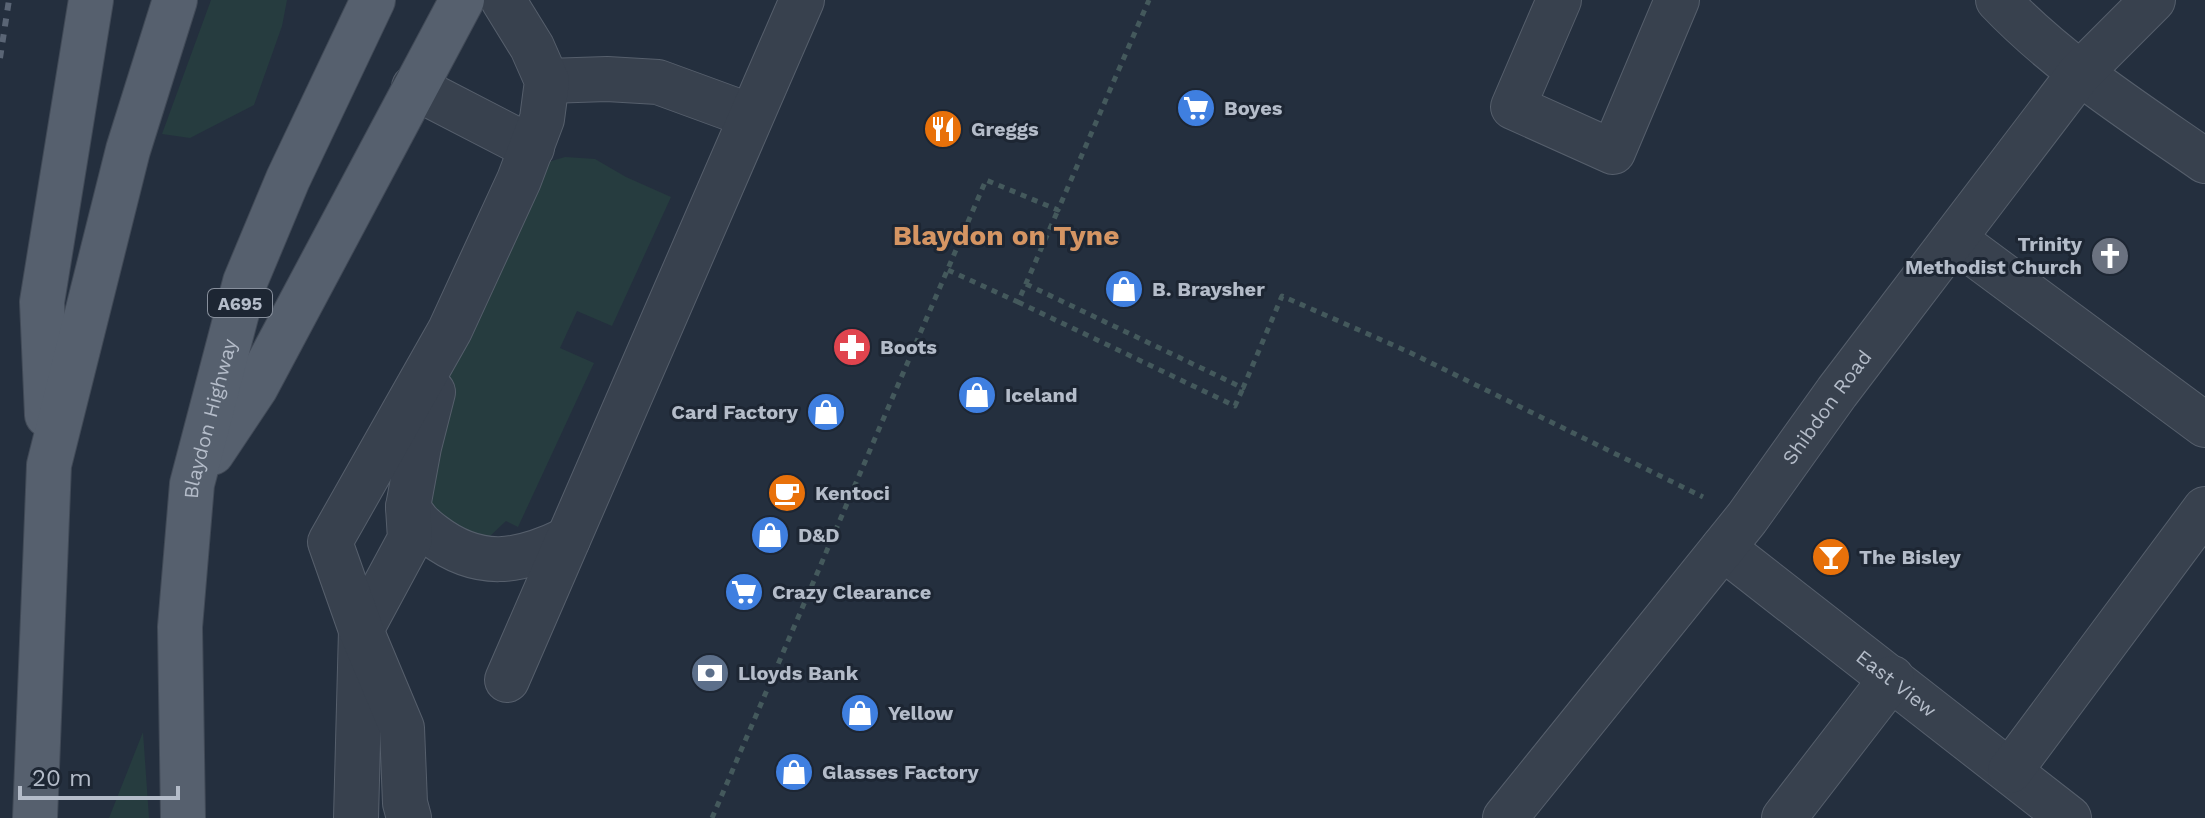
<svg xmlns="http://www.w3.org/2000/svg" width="2205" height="818" font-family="'Work Sans',sans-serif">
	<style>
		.green { fill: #263c3f }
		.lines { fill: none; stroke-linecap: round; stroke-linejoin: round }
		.minor-casing { stroke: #565f6c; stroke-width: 46 }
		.major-casing { stroke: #414a57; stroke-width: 46 }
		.path { stroke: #44595c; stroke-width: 5; stroke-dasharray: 6 6; stroke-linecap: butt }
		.minor { stroke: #38414e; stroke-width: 44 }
		.major { stroke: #56606e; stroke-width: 44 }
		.rail { stroke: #5a6575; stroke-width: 6; stroke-dasharray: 8 8; stroke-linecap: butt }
		.labels { text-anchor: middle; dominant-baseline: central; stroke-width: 6; stroke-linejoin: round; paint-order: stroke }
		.shield { fill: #1d2633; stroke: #878f9c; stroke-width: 2 }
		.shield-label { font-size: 18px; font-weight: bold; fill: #b4bcc9 }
		.poi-label { font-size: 20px; font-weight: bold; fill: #b4bcc9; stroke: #1d2633; text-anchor: start }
		.street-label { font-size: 20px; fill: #b4bcc9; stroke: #1d2633 }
		.district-label { font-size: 28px; font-weight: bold; fill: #d59563; stroke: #1d2633 }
	</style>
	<rect width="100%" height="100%" fill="#242f3e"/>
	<path class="green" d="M211,0h76l-5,26 -28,79 -64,33 -28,-4z
		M565,157l30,2 31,18 45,20 -59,129 -35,-15 -17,37 34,15 -76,164 -12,-6 -36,34 -34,-18 -17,-90 100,-267 29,-18z
		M143,732l6,86h-40z"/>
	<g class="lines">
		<defs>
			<g id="minor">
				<path d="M1559,0l-46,107 100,45 64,-152"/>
				<path d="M1998,0c61,64 135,111 207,161"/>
				<path d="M547,81l60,-2 51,3 93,34"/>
				<path d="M414,87l118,61"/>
				<path d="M1954,239l251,186"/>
				<path d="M408,507c7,13 13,19 25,28 46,35 86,28 135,4"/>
				<path id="s1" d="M1723,548l346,270"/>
				<path d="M507,680l295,-680"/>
				<path d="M2010,771l195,-262"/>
				<path d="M356,818l5,-188 49,-91 -2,-32 11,-60 14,-55"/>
				<path d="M409,818l-4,-15 -3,-75 -41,-98 -31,-88 120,-212 69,-150 23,-61 5,-38 -15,-34 -29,-47"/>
				<path id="s2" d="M1505,818l242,-300 90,-126 242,-318 74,-74"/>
				<path d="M1784,818l108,-140"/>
			</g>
			<g id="major">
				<path d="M47,415l-5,-113 49,-302"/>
				<path d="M212,453l44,-66 206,-387"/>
				<path d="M35,818l14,-353 79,-315 47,-150"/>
				<path id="s3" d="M183,818l-3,-191 12,-143 53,-202 43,-103 85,-179"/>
			</g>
		</defs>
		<use href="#minor" class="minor-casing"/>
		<use href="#major" class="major-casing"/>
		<path class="path" d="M948,270l70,32 40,-92
			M1026,284l217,104 39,-92 129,57 292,144
			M1018,302l217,104 8,-18
			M712,818l274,-638 72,30 91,-210"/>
		<use href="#minor" class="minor"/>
		<use href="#major" class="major"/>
		<path class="rail" d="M0,58l9,-58"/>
	</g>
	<defs>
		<symbol id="supermarket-disc" viewBox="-11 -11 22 22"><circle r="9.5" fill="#3f7fe0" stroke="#1d2633"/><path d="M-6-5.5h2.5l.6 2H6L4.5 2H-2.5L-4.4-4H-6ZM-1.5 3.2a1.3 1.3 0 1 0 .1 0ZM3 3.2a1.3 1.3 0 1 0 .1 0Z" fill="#fff"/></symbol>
		<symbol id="restaurant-disc" viewBox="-11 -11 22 22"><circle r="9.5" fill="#e8710a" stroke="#1d2633"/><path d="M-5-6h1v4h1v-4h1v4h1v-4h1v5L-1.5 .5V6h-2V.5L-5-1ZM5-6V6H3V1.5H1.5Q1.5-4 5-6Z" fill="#fff"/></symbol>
		<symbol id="church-disc" viewBox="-11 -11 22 22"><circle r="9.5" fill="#6b7280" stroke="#1d2633"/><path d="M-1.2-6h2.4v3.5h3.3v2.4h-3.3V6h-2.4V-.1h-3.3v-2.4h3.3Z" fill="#fff"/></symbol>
		<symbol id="shop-disc" viewBox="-11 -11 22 22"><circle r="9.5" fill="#3f7fe0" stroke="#1d2633"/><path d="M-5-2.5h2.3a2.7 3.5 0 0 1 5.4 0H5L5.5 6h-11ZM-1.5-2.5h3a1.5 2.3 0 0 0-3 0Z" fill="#fff"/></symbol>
		<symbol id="pharmacy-disc" viewBox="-11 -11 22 22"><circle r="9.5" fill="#e0444e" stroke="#1d2633"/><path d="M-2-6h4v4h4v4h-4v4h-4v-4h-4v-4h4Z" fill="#fff"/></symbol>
		<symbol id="cafe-disc" viewBox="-11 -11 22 22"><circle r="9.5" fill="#e8710a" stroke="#1d2633"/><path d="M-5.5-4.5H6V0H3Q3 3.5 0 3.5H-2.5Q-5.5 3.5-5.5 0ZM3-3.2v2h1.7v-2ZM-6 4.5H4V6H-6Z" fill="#fff"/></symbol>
		<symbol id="bar-disc" viewBox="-11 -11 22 22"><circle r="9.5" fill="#e8710a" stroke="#1d2633"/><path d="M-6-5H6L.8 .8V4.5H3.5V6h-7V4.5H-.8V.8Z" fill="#fff"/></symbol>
		<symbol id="bank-disc" viewBox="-11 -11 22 22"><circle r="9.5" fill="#5c6f8a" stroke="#1d2633"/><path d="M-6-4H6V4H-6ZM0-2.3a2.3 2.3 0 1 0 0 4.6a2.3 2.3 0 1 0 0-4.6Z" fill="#fff"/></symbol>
	</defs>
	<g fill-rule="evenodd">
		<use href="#supermarket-disc" x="1174" y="86" width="44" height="44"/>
		<use href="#restaurant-disc" x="921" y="107" width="44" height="44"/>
		<use href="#church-disc" x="2088" y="234" width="44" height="44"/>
		<use href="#shop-disc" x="1102" y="267" width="44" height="44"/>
		<use href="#pharmacy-disc" x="830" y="325" width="44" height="44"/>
		<use href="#shop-disc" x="955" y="373" width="44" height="44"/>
		<use href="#shop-disc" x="804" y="390" width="44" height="44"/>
		<use href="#cafe-disc" x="765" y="471" width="44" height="44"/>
		<use href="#shop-disc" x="748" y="513" width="44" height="44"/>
		<use href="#bar-disc" x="1809" y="535" width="44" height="44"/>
		<use href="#supermarket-disc" x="722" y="570" width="44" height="44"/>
		<use href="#bank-disc" x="688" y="651" width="44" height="44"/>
		<use href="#shop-disc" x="838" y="691" width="44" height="44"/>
		<use href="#shop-disc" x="772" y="750" width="44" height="44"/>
	</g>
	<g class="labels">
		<rect class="shield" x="208" y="289" width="64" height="28" rx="6"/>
		<g class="shield-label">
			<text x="240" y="303">A695</text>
		</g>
		<g class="poi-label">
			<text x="1224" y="108">Boyes</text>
			<text x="971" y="129">Greggs</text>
			<text x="2082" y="244" text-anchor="end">Trinity<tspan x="2082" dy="23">Methodist Church</tspan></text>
			<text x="1152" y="289">B. Braysher</text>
			<text x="880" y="347">Boots</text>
			<text x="1005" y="395">Iceland</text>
			<text x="798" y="412" text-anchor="end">Card Factory</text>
			<text x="815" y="493">Kentoci</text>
			<text x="798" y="535">D&amp;D</text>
			<text x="1859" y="557">The Bisley</text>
			<text x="772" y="592">Crazy Clearance</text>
			<text x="738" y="673">Lloyds Bank</text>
			<text x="888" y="713">Yellow</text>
			<text x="822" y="772">Glasses Factory</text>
		</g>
		<g class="street-label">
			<text stroke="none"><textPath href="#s2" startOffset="522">Shibdon Road</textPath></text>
			<text stroke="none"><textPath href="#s3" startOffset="402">Blaydon Highway</textPath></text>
			<text stroke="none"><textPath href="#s1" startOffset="220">East View</textPath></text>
		</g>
		<g class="district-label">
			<text x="1006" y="235">Blaydon on Tyne</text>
		</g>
	</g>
	<path d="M20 786v12h158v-12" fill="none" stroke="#b4bcc9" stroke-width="4"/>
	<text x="32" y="786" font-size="24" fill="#b4bcc9" stroke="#1d2633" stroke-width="6" paint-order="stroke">20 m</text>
</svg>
